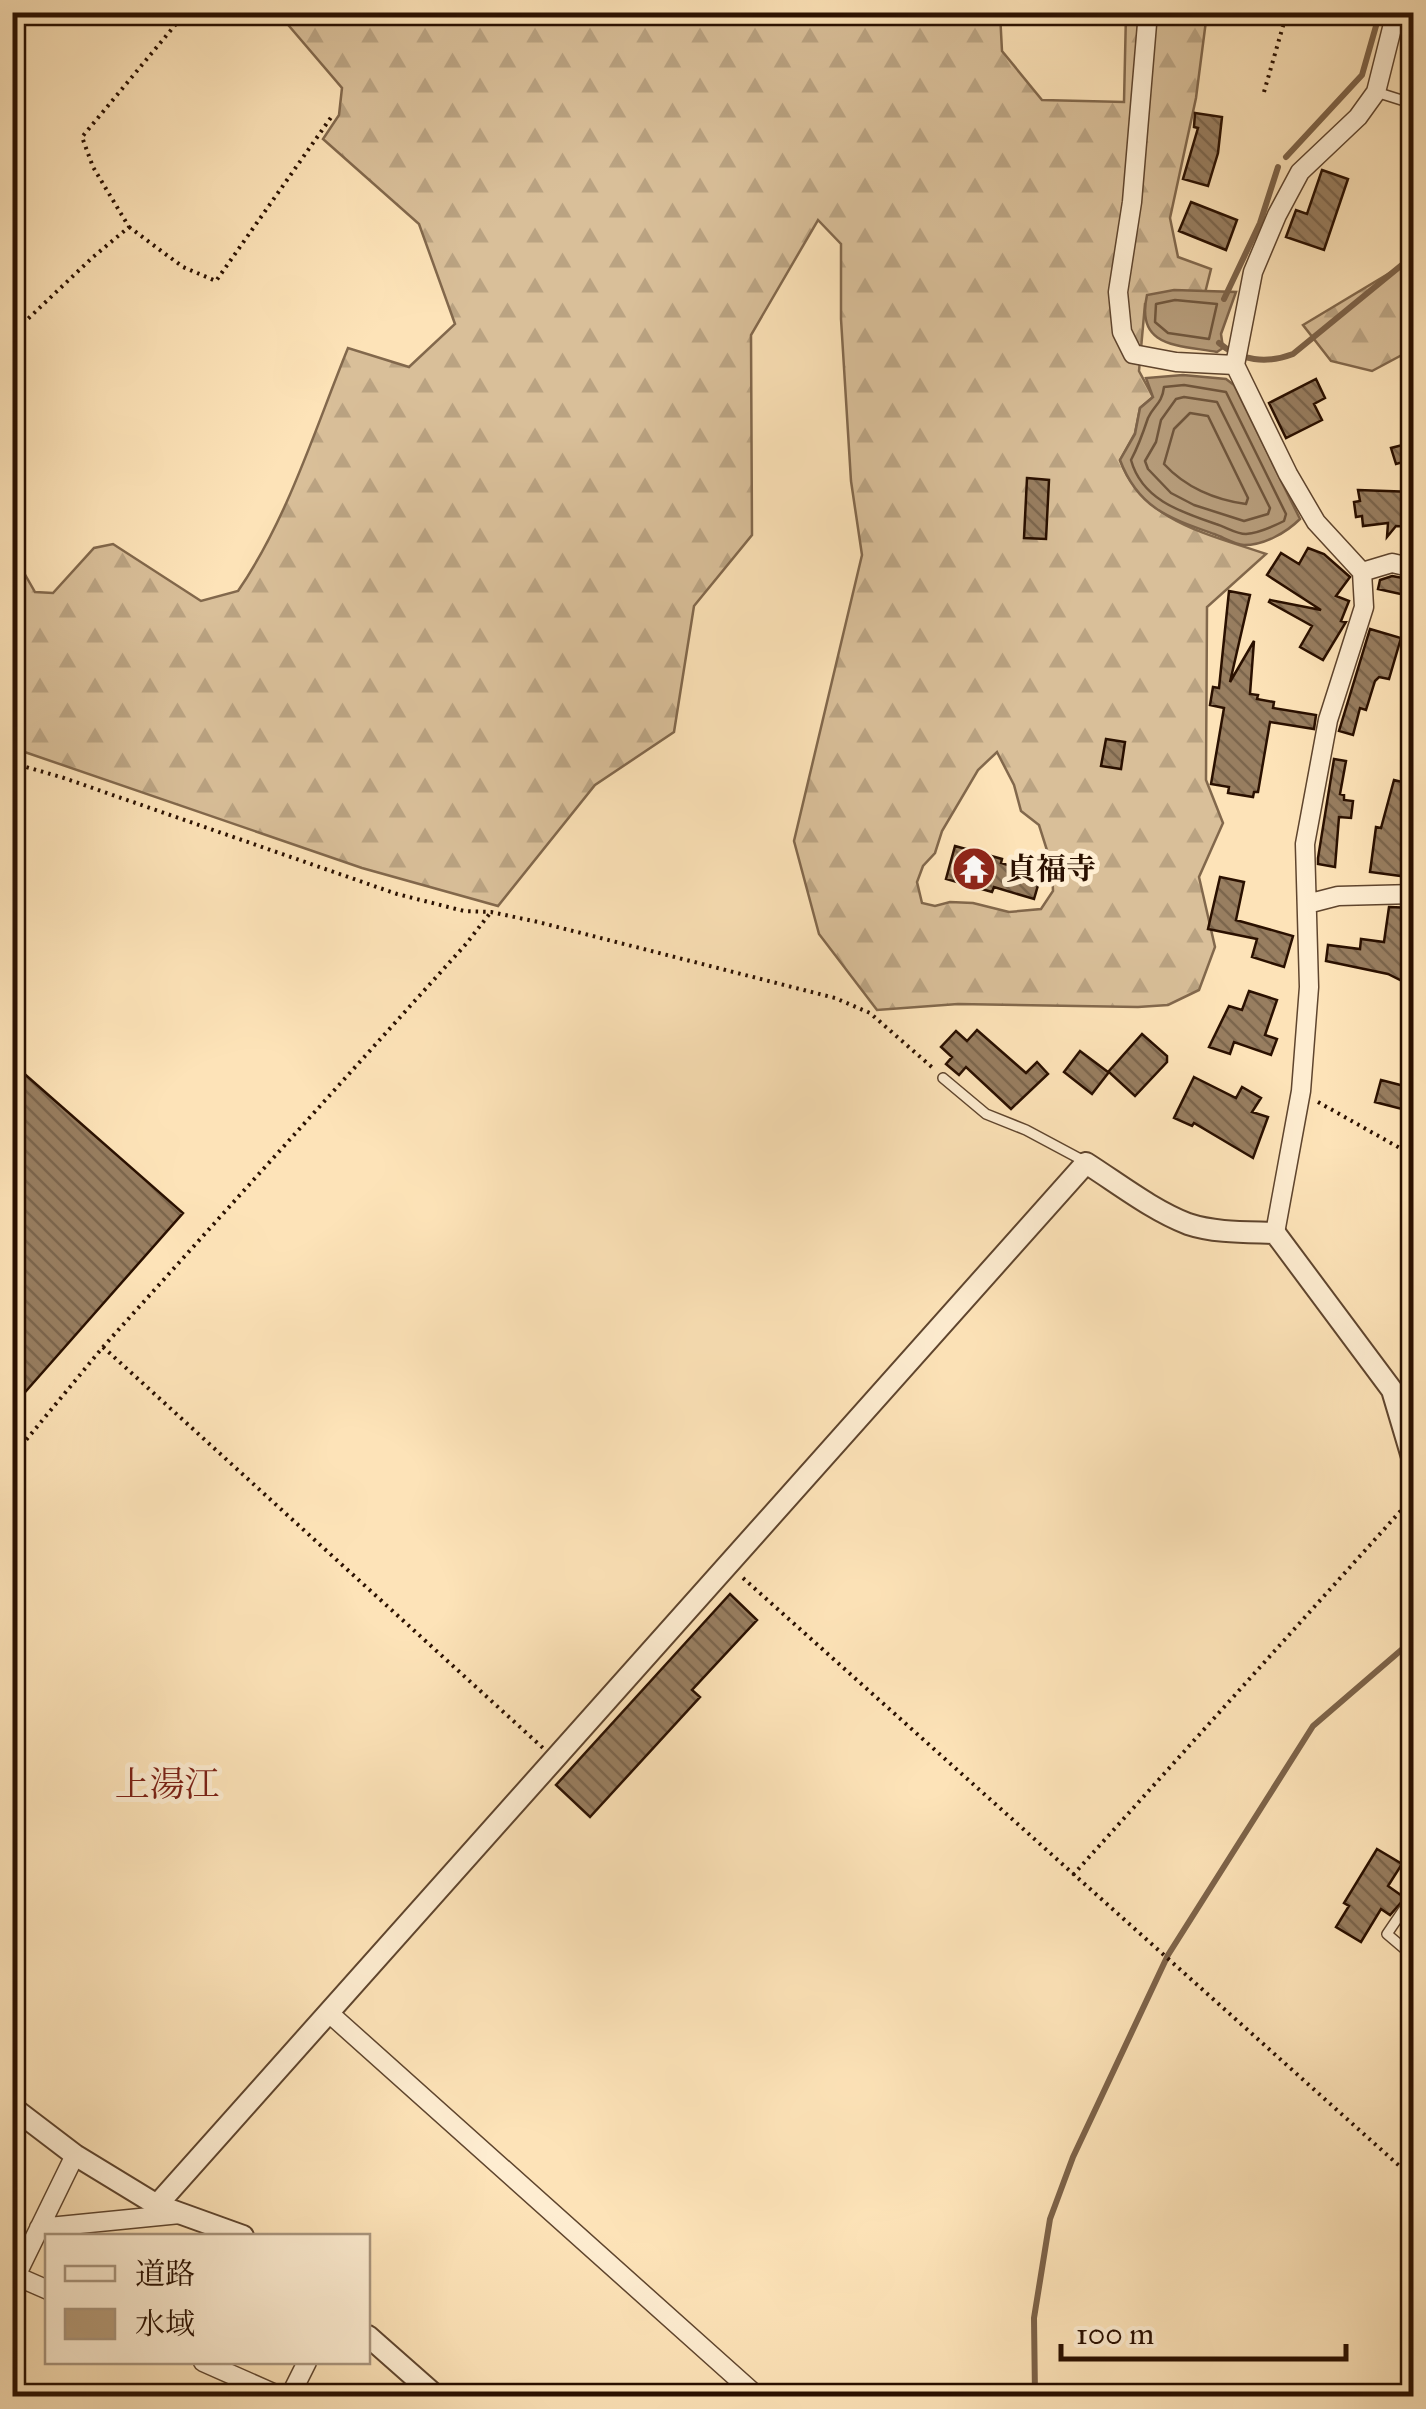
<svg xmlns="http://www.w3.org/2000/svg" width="1426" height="2409" font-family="'IM FELL Great Primer','Noto Serif JP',serif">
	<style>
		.forest { fill: url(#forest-firs); stroke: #82684c; stroke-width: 2.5; fill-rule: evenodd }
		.water { fill: #b59b79; stroke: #7d6349; stroke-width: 2.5 }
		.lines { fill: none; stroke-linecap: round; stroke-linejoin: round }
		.shore { stroke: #70563c; stroke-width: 2.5 }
		.stream { stroke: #7d6349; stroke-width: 6 }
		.building { fill: url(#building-back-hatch); stroke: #2a1000; stroke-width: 2.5 }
		.service-casing { stroke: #5f452e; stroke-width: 12 }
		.minor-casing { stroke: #5f452e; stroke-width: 21 }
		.tertiary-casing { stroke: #5f452e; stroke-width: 24 }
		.path { stroke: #2a1000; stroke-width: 4; stroke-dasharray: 2.5 5; stroke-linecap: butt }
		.service { stroke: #feedd1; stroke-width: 9 }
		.minor { stroke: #feedd1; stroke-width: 18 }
		.tertiary { stroke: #feedd1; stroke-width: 20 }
		.labels { text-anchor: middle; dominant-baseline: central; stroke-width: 10; stroke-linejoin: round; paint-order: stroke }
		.poi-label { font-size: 30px; font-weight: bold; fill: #2a1000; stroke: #feedd1; text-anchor: start }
		.quarter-label { font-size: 35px; fill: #7a1f14; stroke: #feedd1 }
	</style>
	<defs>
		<pattern id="forest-firs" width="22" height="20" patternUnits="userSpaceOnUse" patternTransform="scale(2.5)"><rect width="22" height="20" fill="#d9bf99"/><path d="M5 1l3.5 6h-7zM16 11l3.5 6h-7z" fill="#baa382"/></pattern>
		<pattern id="building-back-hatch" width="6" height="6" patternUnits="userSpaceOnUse" patternTransform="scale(2.5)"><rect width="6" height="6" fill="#987e60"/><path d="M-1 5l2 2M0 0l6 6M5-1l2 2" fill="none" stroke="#7c664d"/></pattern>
	</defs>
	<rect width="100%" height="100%" fill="#fde3b8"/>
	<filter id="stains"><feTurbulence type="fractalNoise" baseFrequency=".002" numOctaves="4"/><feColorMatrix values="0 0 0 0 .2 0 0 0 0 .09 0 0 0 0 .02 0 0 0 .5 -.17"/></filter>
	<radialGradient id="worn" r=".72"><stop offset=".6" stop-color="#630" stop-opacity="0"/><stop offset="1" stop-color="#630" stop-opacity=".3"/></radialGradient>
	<path class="forest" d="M515,12l12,5 1,-5 472,1 2,38 40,49 82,2 2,-89h81l-11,85 -26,120 8,39 33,12 -6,24 -60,11 -6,67 14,26 -13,11 -5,25 -15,27c23,62 89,74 146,94l-59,53 -1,173 17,43 -24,54 16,70 -16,43 -31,15 -30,2 -180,-3 -81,6 -58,-76 -25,-93 68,-286 -11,-74 -10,-162v-75l-23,-24 -67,115 1,200 -58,71 -20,126 -79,53 -97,121 -136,-38 -349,-120 -1,-185 11,8 12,21 18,1 41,-45 19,-4 88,57 37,-10c50,-73 77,-162 110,-243l61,19 46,-43 -36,-100 -96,-85 16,-24 3,-27 -64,-75zM997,752l17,33 7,26 18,14 13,41 1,25 -12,18 -32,3 -36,-9 -23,-1 -15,4 -13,-3 -5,-21 6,-16 12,-13 7,-22 36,-61z
		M1413,259v90l-41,22 -41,-10 -28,-36z"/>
	<path class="water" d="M1174,290l62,2 -15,42 2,14 -6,4c-38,-7 -82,-4 -70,-57z
		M1183,375l43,4 8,6 66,134c-14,14 -36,26 -56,26 -10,-1 -21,-8 -30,-11 -45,-16 -76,-26 -94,-74l15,-26 5,-26 13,-11 -7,-19z"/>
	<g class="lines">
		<path class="shore" d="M1175,300l42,4 -8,35 -41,-6 -13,-11 1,-18z
			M1184,385l42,7 60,122 -2,7c-12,6 -25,12 -38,13 -10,0 -20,-7 -30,-10 -35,-12 -74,-24 -85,-64 8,-15 12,-27 17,-42 6,-13 14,-14 16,-31z
			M1184,397l33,5 53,106 -2,6 -24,7 -50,-16 -23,-12 -23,-24 -3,-8 11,-19 5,-22 15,-21z
			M1190,413l18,3 40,82 -2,6c-31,-4 -61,-17 -82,-40l10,-35z"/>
		<path class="stream" d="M1286,157l76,-82 18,-63
			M1224,299l36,-76 18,-56
			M1219,343c21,18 48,21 74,11l121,-99
			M1035,2396l-1,-78 16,-99 23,-62 95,-202 145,-229 101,-87"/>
	</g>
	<path class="building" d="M1195,113l27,4 -4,36 -10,33 -25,-7 15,-51 -4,-1z
		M1322,170l26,9 -24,71 -38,-13 10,-27 11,4z
		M1191,202l46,18 -11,30 -47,-19z
		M1316,379l9,19 -11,6 8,16 -36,18 -17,-35z
		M1414,442v17l-18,5 -5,-16z
		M1027,478l22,2 -3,59 -22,-1z
		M1358,490l56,2v35l-18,-1 -9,11 1,-14 -25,3 -1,-10 -6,1 -2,-15 6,-1z
		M1308,548l16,6 26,23 -14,19 13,5 -8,20 5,1 -23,38 -23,-13 12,-21 -43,-24 1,-2 51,10 -54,-35 14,-22 18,11z
		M1392,576l22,4v17l-36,-8 2,-9z
		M1229,591l21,4 -20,87 24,-41 -4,53 8,1 -1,4 17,3 -1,6 43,7 -2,14 -44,-7 -12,70h-4l-1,5 -25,-4 1,-6 -18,-3 13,-76 -14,-3 3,-18 6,1z
		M1370,629l31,9 -12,41 -10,-2 -4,4 -9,29 -6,-2 -7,27 -14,-4z
		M1106,739l19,3 -4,27 -20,-3z
		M1334,759l12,2 -6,33 4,1v5l9,1 -2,17 -12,-1 -4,50 -17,-3v-6z
		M1394,780l20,5v40l-6,-2 -7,53 -31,-4 6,-45 5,1z
		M955,846l47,13 -1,4 40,12 -7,24 -40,-12 -2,5 -46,-13z
		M1220,877l24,5 -8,38 57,16 -9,31 -32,-10 5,-18 -49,-10z
		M1389,907l25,1 -5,48 5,3v28l-26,-13 -62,-13 2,-16 32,4 1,-10 23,3z
		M1249,991l28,9 -12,35 12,4 -6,16 -37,-13 -4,12 -21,-7 20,-41 13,4z
		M977,1030l49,43 11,-11 11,12 -37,35 -45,-42 -7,8 -13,-11 6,-7 -11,-10 15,-16 11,10z
		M1142,1034l25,22v6l-32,34 -26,-24 -17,22 -28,-22 16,-21 28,21z
		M12,1063l171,150 -171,194z
		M1194,1077l42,21 6,-11 19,11 -9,14 16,5 -15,41 -59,-35 -2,3 -18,-8z
		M1381,1080l27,7 -6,22 -27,-7z
		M730,1594l27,26 -65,70 8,7 -110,120 -34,-32z
		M1377,1849l25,15 -14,22 17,12 -15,17 -9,-6 -20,33 -25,-15 13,-21 -5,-3z"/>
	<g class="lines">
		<defs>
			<path id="service" d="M1376,92l38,12
				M943,1078l43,36 40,16 58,31
				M1406,1906l-19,28 27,23"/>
			<path id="minor" d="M1148,12l-16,190 -14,90 4,40 11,22 43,8 59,3
				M1362,572l30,-9 22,5
				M1307,904l31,-8 76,-2
				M1275,1233l26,-142 8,-104 -4,-143 23,-124 36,-113 -2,-35 -46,-50 -28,-48 -53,-109 18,-93 24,-57 23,-43 58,-55 18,-25 20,-80
				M329,2013l428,383
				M39,2228l141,-14
				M16,2276l32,14
				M12,2284l63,-129
				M203,2362l77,34
				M12,2395l5,1
				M290,2396l17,-34"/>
			<path id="tertiary" d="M12,2107l63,48 82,50 86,31
				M157,2205l929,-1042c33,21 66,47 102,61 27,9 59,8 87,9l117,157 22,74
				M368,2336l68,60"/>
		</defs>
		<use href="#service" class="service-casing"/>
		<use href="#minor" class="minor-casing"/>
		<use href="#tertiary" class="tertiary-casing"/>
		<path class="path" d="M1264,92l23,-80
			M129,227l54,40 33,14 116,-165
			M12,334l81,-77 36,-30 -36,-60 -11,-30 104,-125
			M12,763l49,14 336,117 67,17 27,1 47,10 297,76 35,15 64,56
			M1318,1102l96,54
			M103,1347l440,401
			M12,1457l91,-110 363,-403 25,-32
			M743,1578l671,601
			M1073,1875l341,-379"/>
		<use href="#service" class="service"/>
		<use href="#minor" class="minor"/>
		<use href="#tertiary" class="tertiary"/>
	</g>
	<defs>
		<symbol id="temple-disc" viewBox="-11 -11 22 22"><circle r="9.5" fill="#8f2418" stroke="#feedd1"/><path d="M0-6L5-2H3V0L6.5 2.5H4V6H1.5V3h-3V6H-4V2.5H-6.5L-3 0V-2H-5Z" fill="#fff"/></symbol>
	</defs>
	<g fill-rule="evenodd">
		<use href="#temple-disc" x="949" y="844" width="50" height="50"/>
	</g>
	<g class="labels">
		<g class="poi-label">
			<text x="1006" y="869">貞福寺</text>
		</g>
		<g class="quarter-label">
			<text x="167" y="1784">上湯江</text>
		</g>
	</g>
	<rect width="1426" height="2409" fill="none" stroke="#fde3b8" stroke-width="50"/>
	<rect x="15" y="15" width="1396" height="2379" fill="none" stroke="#2a1000" stroke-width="5"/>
	<rect x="25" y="25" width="1376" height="2359" fill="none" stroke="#2a1000" stroke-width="2.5"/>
	<rect x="45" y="2234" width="325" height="130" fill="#feedd1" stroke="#a9957d" stroke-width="2.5"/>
	<rect x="65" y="2266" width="50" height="15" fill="#feedd1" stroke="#a9957d" stroke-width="2.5"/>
	<text x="135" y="2284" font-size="30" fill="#2a1000">道路</text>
	<rect x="65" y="2309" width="50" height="30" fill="#b59b79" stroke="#a9957d" stroke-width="2.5"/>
	<text x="135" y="2334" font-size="30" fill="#2a1000">水域</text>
	<path d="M1061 2344v15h285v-15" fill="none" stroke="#2a1000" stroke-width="5"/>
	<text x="1076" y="2344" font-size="30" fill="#2a1000" stroke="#feedd1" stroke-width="8" paint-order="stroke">100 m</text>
	<rect width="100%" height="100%" filter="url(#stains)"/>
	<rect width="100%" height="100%" fill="url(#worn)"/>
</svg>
